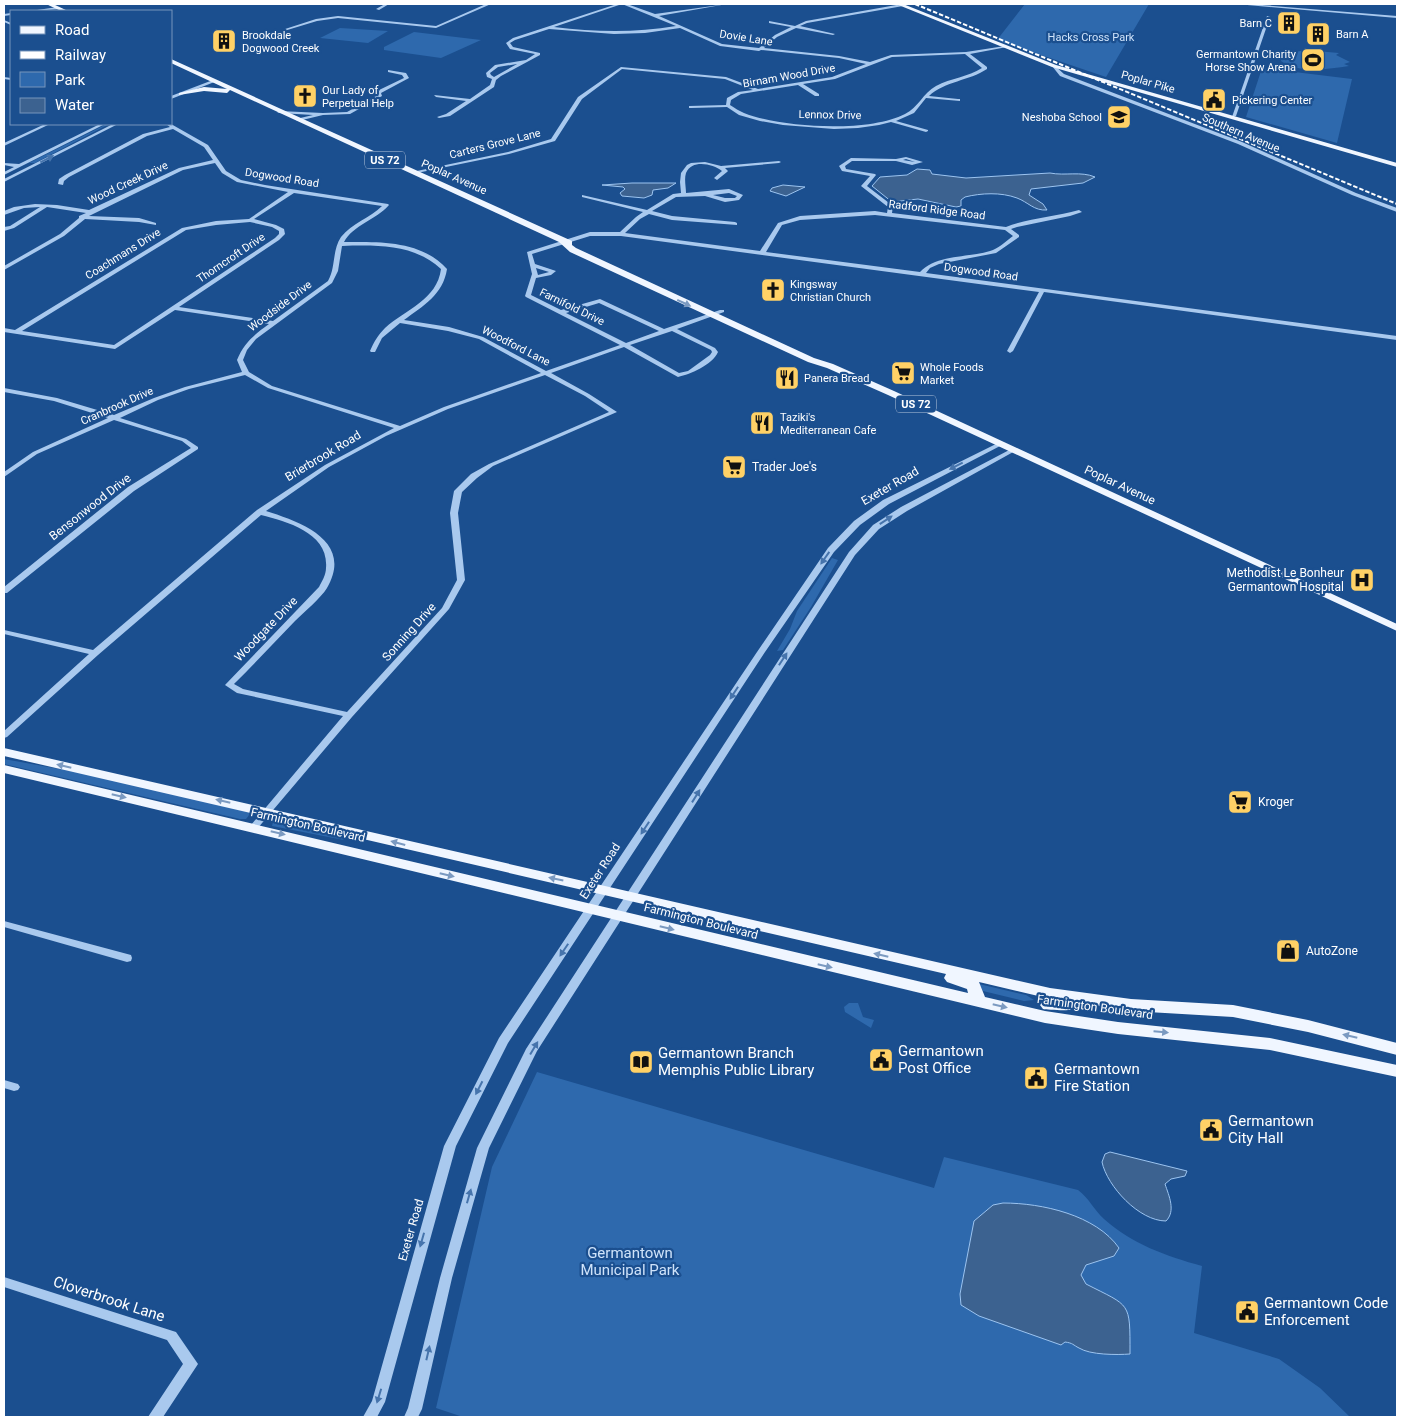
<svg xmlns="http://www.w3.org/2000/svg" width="1401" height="1421" font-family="Roboto,sans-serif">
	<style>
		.green { fill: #2e69ad }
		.water { fill: #3c6290; stroke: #9cc4f0 }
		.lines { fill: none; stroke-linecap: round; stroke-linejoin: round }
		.minor { fill: #a9c9ee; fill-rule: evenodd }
		.major { fill: #f0f6ff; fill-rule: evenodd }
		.rail { stroke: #fff; stroke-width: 2; stroke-dasharray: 4.5 2; stroke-linecap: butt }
		.oneway { fill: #4674ac }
		.oneway2 { fill: #7b9ac1 }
		.labels { text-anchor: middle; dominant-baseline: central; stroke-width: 4.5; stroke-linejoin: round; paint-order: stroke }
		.far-poi-label { font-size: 11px; fill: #fff; stroke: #1b4f8f; text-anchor: start }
		.far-park-label { font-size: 11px; fill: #cfe3fa; stroke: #1b4f8f }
		.far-street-label { font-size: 11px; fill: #fff; stroke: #1b4f8f }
		.shield { fill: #1b4f8f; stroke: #bbcadd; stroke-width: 1 }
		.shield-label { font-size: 11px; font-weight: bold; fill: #fff }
		.street-label { font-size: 12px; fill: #fff; stroke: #1b4f8f }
		.poi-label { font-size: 12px; fill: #fff; stroke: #1b4f8f; text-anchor: start }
		.near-poi-label { font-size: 15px; fill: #fff; stroke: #1b4f8f; text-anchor: start }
		.near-park-label { font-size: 15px; fill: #cfe3fa; stroke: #1b4f8f }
		.near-street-label { font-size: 15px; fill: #fff; stroke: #1b4f8f }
	</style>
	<rect width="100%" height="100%" fill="#1b4f8f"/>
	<path class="green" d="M1025,4h124l-43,73 -109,-37z
		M340,28l48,3 -20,12 -48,-5z
		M414,32l67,8 -40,18 -57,-8v-3z
		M1305,50l34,3 -3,2 14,7 -6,2 5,2c-21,3 -50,8 -68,-5v-3l6,-3 -1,-1z
		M1262,68l90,11 -15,64 -91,-26z
		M107,124h2l-74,39h-6z
		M832,558l6,2 -27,47 -28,43 -6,1 13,-22 7,-18z
		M4,759l83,15 162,38 1,2 -4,5h-6l-236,-55z
		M280,819l67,16 3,2 -6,3 -72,-14 1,-4z
		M979,984l47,11 8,5 -10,1 -41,-10z
		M849,1003h9l5,14 11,3 -3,8 -26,-16 -1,-5z
		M537,1072l397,116 10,-31 134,33c11,8 16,20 26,29 28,25 62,37 98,47l-8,67 85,26 41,29 30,29h-887l-27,-9 56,-241z"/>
	<path class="water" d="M917,169l13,1 2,4 34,4 84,-5c15,3 31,-2 45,4l-12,6 -52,6 -2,6 14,9 4,6c-13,1 -19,-8 -30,-12 -16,-6 -36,-5 -52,-1l-4,3v6l-5,1 -38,-8 -26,3 -20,-16 8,-9 27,-2z
		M632,183h44l-8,5 -15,2 -1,5 -8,3 -22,-2 -2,-3 5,-4 -2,-2 -21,-2z
		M783,185l22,2 -19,9 -16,-5 2,-3z
		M1110,1152l77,19 -2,5 -14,3 -6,5c4,12 11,27 1,37 -27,0 -59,-35 -64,-59l3,-8z
		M1003,1203c39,0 93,12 116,45l-5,8 -28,9 -5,10 5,9c45,23 44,17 44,70 -13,1 -40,1 -51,-6 -6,-3 -6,-5 -14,-6l-4,3 -82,-29 -18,-11 -1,-11 14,-73 19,-16z"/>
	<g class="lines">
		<path class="minor" d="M385,4h4l-10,6 -3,-1z
			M486,4h5l-55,24 -98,-10 -21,3 -33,10 -2,-1 34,-11 22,-3 98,10z
			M617,4h5l-68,23c41,5 81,6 122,-1l-54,-22h5l28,10 72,-10 -68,12 63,28 37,4 16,-13 16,-8 -22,-4v-2l26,5 11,-5 96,-17 1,2 -96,17 -7,3 35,8 -2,1 -37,-7 -19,9 -13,11 75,8 31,6 21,-7 75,-3 39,-6 2,1 -37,7 17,13v2c-18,12 -42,12 -58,27l29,3h2v2l-34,-3 -12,15 -18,8 32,9v1l-2,1 -35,-10 -12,3 -21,3 -24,1 -51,-4 -23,-4 -21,-6 -12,-8 -36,1h-2v-2l37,-1 1,-7 11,-6 15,-2 -28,-11 -103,-10 -40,30 -27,42 -46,13 -97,20v-2l96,-20 43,-13 27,-42 43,-30 105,10 32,12 74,-12 34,-13 -27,-6 -78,-8 -2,1 -39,-5 -40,-18 -35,5 -31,1 -65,-5 -34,11 -5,3 3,4 27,6v2l-39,21 -5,4 -2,7 -44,29 -11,2 -2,-1 9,-3 20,-13 -30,-4 -2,-2 36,4 20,-14 2,-6 -5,-2 -1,-4 9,-8 31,-5 9,-6 -25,-5 -4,-6 7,-5zM965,54l17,14c-14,9 -31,10 -46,18 -13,7 -18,22 -31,28 -36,19 -124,14 -161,-1 -5,-2 -9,-5 -14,-8l1,-5 10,-6 57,-9 17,11h4v-2l-16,-10 32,-5 57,-22zM517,64l-23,13 -3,-2 -1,-2 8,-6z
			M1236,4h13l148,12v2z
			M58,7l1,2 -24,2 2,-1z
			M11,13v2l-7,1v-2z
			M1267,16l3,1 -34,99 -4,1z
			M4,20l7,3v2l-7,-3z
			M1054,65l10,9 178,68 114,51 41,15v4l-45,-17 -114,-51 -178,-68 -8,-10z
			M388,70l18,3 3,5 -28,15 1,3 -32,18 -27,1 -25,6 -2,-1v-1l17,-4 -34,-2 -2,-1 2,-1 44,2 24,-1 31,-17 -1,-4 27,-13 -2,-3 -14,-3z
			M4,77l7,1v2l-7,-1z
			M213,80l4,1 -46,18v-3z
			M45,124h5l-46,22v-3z
			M100,124h5l-101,51v-3l10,-5 -10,-2v-2l15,1z
			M113,124h5l-114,58v-3z
			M166,124h5l37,21 18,26 15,9 24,5 123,19 1,1c-13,15 -36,20 -45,37 35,0 77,-2 103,27 -4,26 -24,37 -43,51l45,7 34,10 63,34 74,-26 -94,-48 -1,-1 7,-22 -5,-22 63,-20h30l16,-15 7,-5 -61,-15v-2l65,15 26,-16 8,-1 -1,-11 1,-9 6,-8 4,-2 14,-1 16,4 58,-5 2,1 -2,1 -54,5 3,3 -1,1 -10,8 -3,-2 8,-7c-9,-7 -30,-12 -36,2 -2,6 0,14 0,20l43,-4 14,6 -4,5 -14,2 -20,-6 -29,1 -24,14 20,5 63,6 2,1v2l-65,-5 -23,-6 -9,5 -15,14 135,18 18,-28 22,-7 75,-5 12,2 1,-6 -27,-21 9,-10 -28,-5 -3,-5 12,-8 45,1 10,-2 17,5 -11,3 -16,-4h-44l-7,5 1,3 29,5 1,1 -9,11 26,20 -1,7 114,14c23,-9 49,-10 73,-17l3,2 -12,4 -53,11 -6,2 8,6v2l-23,16 -57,11 -9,4 -4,5 471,63v4l-353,-48 -31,59 -3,2 -3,-2 32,-59 -418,-56h-31l-58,18 3,10 21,7 -5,4 -15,3 -5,17 30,15 39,-11 64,30 56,-19h4v2l-47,17 38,19 3,4c-6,13 -27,22 -40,25l-54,-30 -73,26 38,21 28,18 -124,54 -16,12 -15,14 -4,21 7,67 -16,29 -97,108 -95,112h-6l-2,-2 2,-2 92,-109 -106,-23 -12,-8 94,-98c3,-6 7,-12 7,-19 3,-35 -38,-46 -65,-53l-163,140 -91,82 -3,1v-7l85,-77 -85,-20v-4l89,20 164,-140 68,-45 69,-37 -126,-40 -23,-13 -56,14 -31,11 -38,18 66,21 12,8v2l-64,42 -127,102h-3v-6l124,-100 63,-39 -9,-7 -68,-21 -77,34 -33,23v-5l29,-20 75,-34 -54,-17 -50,-9v-4l53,10 57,17 40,-17 31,-11 57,-15 -5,-12c7,-17 18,-26 32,-36l-94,-14 -60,39 -111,-17v-4l11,2 167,-102 34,-7 33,-2 39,-27 -51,-10 -15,-9 -7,-10 -32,7 -94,46 50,2 17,5v2l-17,-3 -54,-3 -21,17 -60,34v-4l56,-32 19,-16v-2l7,-3 -39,-6 -33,21 -10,3v-4l6,-1 30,-19 -16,1 -20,7v-4l10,-4 21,-3 22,1 32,5 90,-42 34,-8 -9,-13 -31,-18 -26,7 -78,41 -5,4 -1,4 -5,-1 1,-5 6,-4 78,-41 27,-7zM906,159l9,3 -12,-2zM294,193l88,13c-12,12 -30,17 -41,31 -9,13 -5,30 -13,44l-55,40 -94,-14 100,-67 6,-6 -1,-5 -8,-4 -22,-6zM729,193l8,3 -2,2h-10l-12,-3zM875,215l130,15 8,6c-7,5 -15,13 -23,15 -22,7 -53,3 -70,21l-154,-20 16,-27 18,-5zM250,222l22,5 7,4v3l-4,4 -161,107 -92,-14 164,-101 30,-5zM342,246c35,-1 72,-2 99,23 -4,31 -35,40 -56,59 -7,7 -11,14 -15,23l1,1h4l7,-14 18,-15 48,8 31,8 62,34 -97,34 -44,19 -128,-40 -23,-14 -6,-12 4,-10 9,-11 76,-56 6,-12zM536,268l13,4 -11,3zM599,303l60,28 -33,12 -60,-30zM672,331l39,19 1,2 -2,3 -22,16 -9,2 -49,-28zM545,375l40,21 24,16 -120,52 -18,10 -17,17 -4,22 7,67 -15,28 -95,104 -104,-23 -9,-5c21,-21 41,-42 61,-63 9,-9 26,-23 32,-33 27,-47 -26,-66 -61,-77l63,-44 57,-31 62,-27z
			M1000,442l2,1v2l-113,59 -29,21 -26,27 -69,100 -257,391 -52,103 -71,256 -8,15h-14l9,-16 72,-255 55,-108 258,-386 71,-104 26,-27 29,-21z
			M1013,448l3,2 -1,1 -108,60 -28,18 -24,26 -318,496 -48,97 -37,130 -30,131 -4,8h-14l4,-9 32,-130 37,-130 49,-99 323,-497 24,-27 28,-18z
			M4,921l127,34 1,3 -1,3 -4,1 -123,-35z
			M4,1080l14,4 2,3 -2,3 -4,1 -10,-3z
			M4,1277l172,55 22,32 -35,53h-15l35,-53 -16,-24 -163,-53z"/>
		<path class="major" d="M46,4h7l15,7h-7z
			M896,4h7l153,61 341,98v4l-345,-100z
			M171,59l401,182v4l4,3 238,110 19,6 61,27 503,233v7l-509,-236 -61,-27 -19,-6 -238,-110 -11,-10 -329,-152 -3,3 -23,-2 -25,4v-2l25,-6 23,2 -56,-26z
			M4,748l1046,240 81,11 102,6 75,15 89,23v12l-89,-23 -75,-15 -102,-6 -52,-8 -1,6c-5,2 -31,1 -35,0l-3,-4 3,-4 8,-2 -72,-17 6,15 60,14 73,11 152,16 127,27v12l-127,-27 -152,-16 -73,-11 -1041,-250v-8l964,228 -1,-4 -20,-7 -3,-4 2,-4 -942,-218z"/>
		<path class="rail" d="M915,4l482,200"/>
	</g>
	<defs><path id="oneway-solid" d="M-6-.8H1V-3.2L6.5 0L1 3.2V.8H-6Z" transform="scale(1.25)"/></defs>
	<g class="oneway">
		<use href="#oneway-solid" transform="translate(47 159) rotate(-27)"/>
		<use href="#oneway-solid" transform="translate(956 466) rotate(153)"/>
		<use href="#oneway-solid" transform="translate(886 520) rotate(-33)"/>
		<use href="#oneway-solid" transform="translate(825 558) rotate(125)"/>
		<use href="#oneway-solid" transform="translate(783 659) rotate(-57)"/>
		<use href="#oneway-solid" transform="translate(734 693) rotate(123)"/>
		<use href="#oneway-solid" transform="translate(696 796) rotate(-58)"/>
		<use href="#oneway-solid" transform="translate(645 828) rotate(123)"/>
		<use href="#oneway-solid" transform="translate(564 950) rotate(124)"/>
		<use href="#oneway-solid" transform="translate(534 1048) rotate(-59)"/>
		<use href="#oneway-solid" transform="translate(479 1088) rotate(117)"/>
		<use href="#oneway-solid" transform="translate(469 1196) rotate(-74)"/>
		<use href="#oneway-solid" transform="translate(422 1240) rotate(106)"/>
		<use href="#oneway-solid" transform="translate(428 1353) rotate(-77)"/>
		<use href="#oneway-solid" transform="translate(379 1396) rotate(107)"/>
	</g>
	<g class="oneway2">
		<use href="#oneway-solid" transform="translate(684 303) rotate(25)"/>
		<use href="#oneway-solid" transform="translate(64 766) rotate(-167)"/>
		<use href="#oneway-solid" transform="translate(119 796) rotate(13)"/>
		<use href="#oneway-solid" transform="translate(223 801) rotate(-167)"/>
		<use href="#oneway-solid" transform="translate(278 833) rotate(13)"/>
		<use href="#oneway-solid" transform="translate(398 843) rotate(-165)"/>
		<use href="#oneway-solid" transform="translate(447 875) rotate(13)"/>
		<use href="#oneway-solid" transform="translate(556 879) rotate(-168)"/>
		<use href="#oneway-solid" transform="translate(667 928) rotate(14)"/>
		<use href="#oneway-solid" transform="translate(881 955) rotate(-167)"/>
		<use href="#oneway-solid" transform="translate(825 966) rotate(13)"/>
		<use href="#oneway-solid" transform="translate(1000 1006) rotate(13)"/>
		<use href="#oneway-solid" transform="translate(1161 1032) rotate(5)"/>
		<use href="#oneway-solid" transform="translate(1350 1036) rotate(-167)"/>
	</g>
	<defs>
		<symbol id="building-square" viewBox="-11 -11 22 22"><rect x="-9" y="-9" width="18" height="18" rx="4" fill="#ffd166" stroke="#1b4f8f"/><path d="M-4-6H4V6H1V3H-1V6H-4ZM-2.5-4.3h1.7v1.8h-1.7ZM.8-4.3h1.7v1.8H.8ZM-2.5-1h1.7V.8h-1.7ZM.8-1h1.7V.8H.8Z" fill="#111"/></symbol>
		<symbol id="stadium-square" viewBox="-11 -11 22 22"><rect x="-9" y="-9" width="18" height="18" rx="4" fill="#ffd166" stroke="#1b4f8f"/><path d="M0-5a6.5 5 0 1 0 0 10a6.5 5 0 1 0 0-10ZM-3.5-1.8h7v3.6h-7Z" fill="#111"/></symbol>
		<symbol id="church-square" viewBox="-11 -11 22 22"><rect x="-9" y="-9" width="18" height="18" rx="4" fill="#ffd166" stroke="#1b4f8f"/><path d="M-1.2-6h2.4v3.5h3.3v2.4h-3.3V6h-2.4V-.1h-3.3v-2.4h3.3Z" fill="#111"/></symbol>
		<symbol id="civic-square" viewBox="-11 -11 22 22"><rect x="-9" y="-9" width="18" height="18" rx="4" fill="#ffd166" stroke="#1b4f8f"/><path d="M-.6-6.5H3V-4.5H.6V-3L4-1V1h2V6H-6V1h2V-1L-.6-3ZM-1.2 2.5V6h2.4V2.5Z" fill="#111"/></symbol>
		<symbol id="school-square" viewBox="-11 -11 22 22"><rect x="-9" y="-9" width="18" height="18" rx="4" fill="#ffd166" stroke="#1b4f8f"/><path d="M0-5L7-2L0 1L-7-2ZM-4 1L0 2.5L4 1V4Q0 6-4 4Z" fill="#111"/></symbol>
		<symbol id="supermarket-square" viewBox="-11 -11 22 22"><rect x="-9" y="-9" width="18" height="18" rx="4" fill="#ffd166" stroke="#1b4f8f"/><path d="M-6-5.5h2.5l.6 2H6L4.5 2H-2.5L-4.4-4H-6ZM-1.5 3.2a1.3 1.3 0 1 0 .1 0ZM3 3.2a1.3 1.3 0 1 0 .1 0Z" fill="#111"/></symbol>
		<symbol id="restaurant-square" viewBox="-11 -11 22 22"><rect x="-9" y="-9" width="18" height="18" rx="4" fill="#ffd166" stroke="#1b4f8f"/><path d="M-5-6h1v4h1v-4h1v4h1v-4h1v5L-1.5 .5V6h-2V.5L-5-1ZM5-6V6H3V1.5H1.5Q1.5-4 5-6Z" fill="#111"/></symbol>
		<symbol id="hospital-square" viewBox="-11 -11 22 22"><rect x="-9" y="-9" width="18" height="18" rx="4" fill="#ffd166" stroke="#1b4f8f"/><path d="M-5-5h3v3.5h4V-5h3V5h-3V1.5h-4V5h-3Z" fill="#111"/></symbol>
		<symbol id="shop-square" viewBox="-11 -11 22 22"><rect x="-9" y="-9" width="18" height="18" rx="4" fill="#ffd166" stroke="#1b4f8f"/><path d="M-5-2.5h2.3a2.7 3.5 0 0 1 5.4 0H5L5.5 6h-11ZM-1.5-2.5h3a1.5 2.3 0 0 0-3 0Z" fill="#111"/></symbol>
		<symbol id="library-square" viewBox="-11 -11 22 22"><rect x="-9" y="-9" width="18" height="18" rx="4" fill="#ffd166" stroke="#1b4f8f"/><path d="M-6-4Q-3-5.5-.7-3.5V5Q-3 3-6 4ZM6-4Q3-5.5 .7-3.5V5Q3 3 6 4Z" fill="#111"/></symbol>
	</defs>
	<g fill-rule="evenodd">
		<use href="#building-square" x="1275" y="9" width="28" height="28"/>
		<use href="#building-square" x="1304" y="20" width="28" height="28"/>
		<use href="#building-square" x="210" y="27" width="28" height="28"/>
		<use href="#stadium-square" x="1299" y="46" width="28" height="28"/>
		<use href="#church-square" x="291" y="82" width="28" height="28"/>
		<use href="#civic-square" x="1200" y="86" width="28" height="28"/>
		<use href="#school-square" x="1105" y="103" width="28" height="28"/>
		<use href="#church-square" x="759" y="276" width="28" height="28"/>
		<use href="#supermarket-square" x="889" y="359" width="28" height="28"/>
		<use href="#restaurant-square" x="773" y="364" width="28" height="28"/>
		<use href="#restaurant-square" x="748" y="409" width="28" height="28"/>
		<use href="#supermarket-square" x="720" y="453" width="28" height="28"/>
		<use href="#hospital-square" x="1348" y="566" width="28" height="28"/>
		<use href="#supermarket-square" x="1226" y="788" width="28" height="28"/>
		<use href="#shop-square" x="1274" y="937" width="28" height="28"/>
		<use href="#civic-square" x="867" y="1046" width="28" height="28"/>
		<use href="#library-square" x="627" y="1048" width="28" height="28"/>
		<use href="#civic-square" x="1022" y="1064" width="28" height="28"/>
		<use href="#civic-square" x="1197" y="1116" width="28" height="28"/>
		<use href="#civic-square" x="1233" y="1298" width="28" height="28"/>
	</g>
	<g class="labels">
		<g class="far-poi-label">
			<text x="1272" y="23" text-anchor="end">Barn C</text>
			<text x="1336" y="34">Barn A</text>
			<text x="242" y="35">Brookdale<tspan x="242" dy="13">Dogwood Creek</tspan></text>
			<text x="1296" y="54" text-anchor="end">Germantown Charity<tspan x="1296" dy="13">Horse Show Arena</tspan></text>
			<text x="322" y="90">Our Lady of<tspan x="322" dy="13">Perpetual Help</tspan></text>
			<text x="1232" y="100">Pickering Center</text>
			<text x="1102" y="117" text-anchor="end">Neshoba School</text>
			<text x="790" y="284">Kingsway<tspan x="790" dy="13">Christian Church</tspan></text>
			<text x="920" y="367">Whole Foods<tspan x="920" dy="13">Market</tspan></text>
			<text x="804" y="378">Panera Bread</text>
			<text x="780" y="417">Taziki's<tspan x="780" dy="13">Mediterranean Cafe</tspan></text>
		</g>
		<g class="far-park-label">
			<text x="1091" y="37">Hacks Cross Park</text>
		</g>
		<g class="far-street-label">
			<text transform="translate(746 38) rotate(9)">Dovie Lane</text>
			<text transform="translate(789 76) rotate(-10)">Birnam Wood Drive</text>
			<text transform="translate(1148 82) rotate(16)">Poplar Pike</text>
			<text transform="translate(830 115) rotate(1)">Lennox Drive</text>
			<text transform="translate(1241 133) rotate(23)">Southern Avenue</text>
			<text transform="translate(495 144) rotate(-14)">Carters Grove Lane</text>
			<text transform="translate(454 177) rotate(24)">Poplar Avenue</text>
			<text transform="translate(282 178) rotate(9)">Dogwood Road</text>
			<text transform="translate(128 183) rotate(-25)">Wood Creek Drive</text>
			<text transform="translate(937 210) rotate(7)">Radford Ridge Road</text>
			<text transform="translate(123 254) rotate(-32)">Coachmans Drive</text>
			<text transform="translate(231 258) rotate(-34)">Thorncroft Drive</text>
			<text transform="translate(981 272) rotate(8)">Dogwood Road</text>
			<text transform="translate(280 306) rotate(-37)">Woodside Drive</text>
			<text transform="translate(572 307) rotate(26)">Farnifold Drive</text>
			<text transform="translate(516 346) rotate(27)">Woodford Lane</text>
			<text transform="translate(117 406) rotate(-24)">Cranbrook Drive</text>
		</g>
		<g class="shield">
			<rect x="365" y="151.5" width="40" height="17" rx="4"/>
			<rect x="896" y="395.5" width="40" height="17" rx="4"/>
		</g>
		<g class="shield-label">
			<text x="385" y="160">US 72</text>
			<text x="916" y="404">US 72</text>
		</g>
		<g class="street-label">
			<text transform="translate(323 456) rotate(-31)">Brierbrook Road</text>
			<text transform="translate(1120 485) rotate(25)">Poplar Avenue</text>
			<text transform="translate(890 486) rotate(-30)">Exeter Road</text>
			<text transform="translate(90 507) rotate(-38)">Bensonwood Drive</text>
			<text transform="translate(266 629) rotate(-46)">Woodgate Drive</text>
			<text transform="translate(409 632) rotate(-48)">Sonning Drive</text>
			<text transform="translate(308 825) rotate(13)">Farmington Boulevard</text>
			<text transform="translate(600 871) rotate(-57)">Exeter Road</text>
			<text transform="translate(701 921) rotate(14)">Farmington Boulevard</text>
			<text transform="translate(1095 1007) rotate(8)">Farmington Boulevard</text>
			<text transform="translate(411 1230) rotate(-74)">Exeter Road</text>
		</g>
		<g class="poi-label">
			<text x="752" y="467">Trader Joe's</text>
			<text x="1344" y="573" text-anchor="end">Methodist Le Bonheur<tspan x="1344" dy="14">Germantown Hospital</tspan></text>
			<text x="1258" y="802">Kroger</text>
			<text x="1306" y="951">AutoZone</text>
		</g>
		<g class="near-poi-label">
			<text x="898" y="1051">Germantown<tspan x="898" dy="17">Post Office</tspan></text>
			<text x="658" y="1053">Germantown Branch<tspan x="658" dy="17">Memphis Public Library</tspan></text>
			<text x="1054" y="1069">Germantown<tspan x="1054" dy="17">Fire Station</tspan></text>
			<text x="1228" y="1121">Germantown<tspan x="1228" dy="17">City Hall</tspan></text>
			<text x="1264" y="1303">Germantown Code<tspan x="1264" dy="17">Enforcement</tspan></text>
		</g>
		<g class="near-park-label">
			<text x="630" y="1253">Germantown<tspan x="630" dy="17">Municipal Park</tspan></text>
		</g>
		<g class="near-street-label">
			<text transform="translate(109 1299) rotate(18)">Cloverbrook Lane</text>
		</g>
	</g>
	<rect width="1401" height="1421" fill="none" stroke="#ffffff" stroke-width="10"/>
	<rect x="10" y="10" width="162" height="115" fill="#1b4f8f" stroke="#7695bc"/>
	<rect x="20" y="26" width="25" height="8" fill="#f0f6ff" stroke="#7695bc"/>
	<text x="55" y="35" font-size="15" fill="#ffffff">Road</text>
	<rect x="20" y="51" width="25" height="8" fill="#ffffff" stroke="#7695bc"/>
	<text x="55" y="60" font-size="15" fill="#ffffff">Railway</text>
	<rect x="20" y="72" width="25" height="15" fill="#2e69ad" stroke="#7695bc"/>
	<text x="55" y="85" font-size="15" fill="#ffffff">Park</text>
	<rect x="20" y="98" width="25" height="15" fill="#3c6290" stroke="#7695bc"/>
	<text x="55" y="110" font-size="15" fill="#ffffff">Water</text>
</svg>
